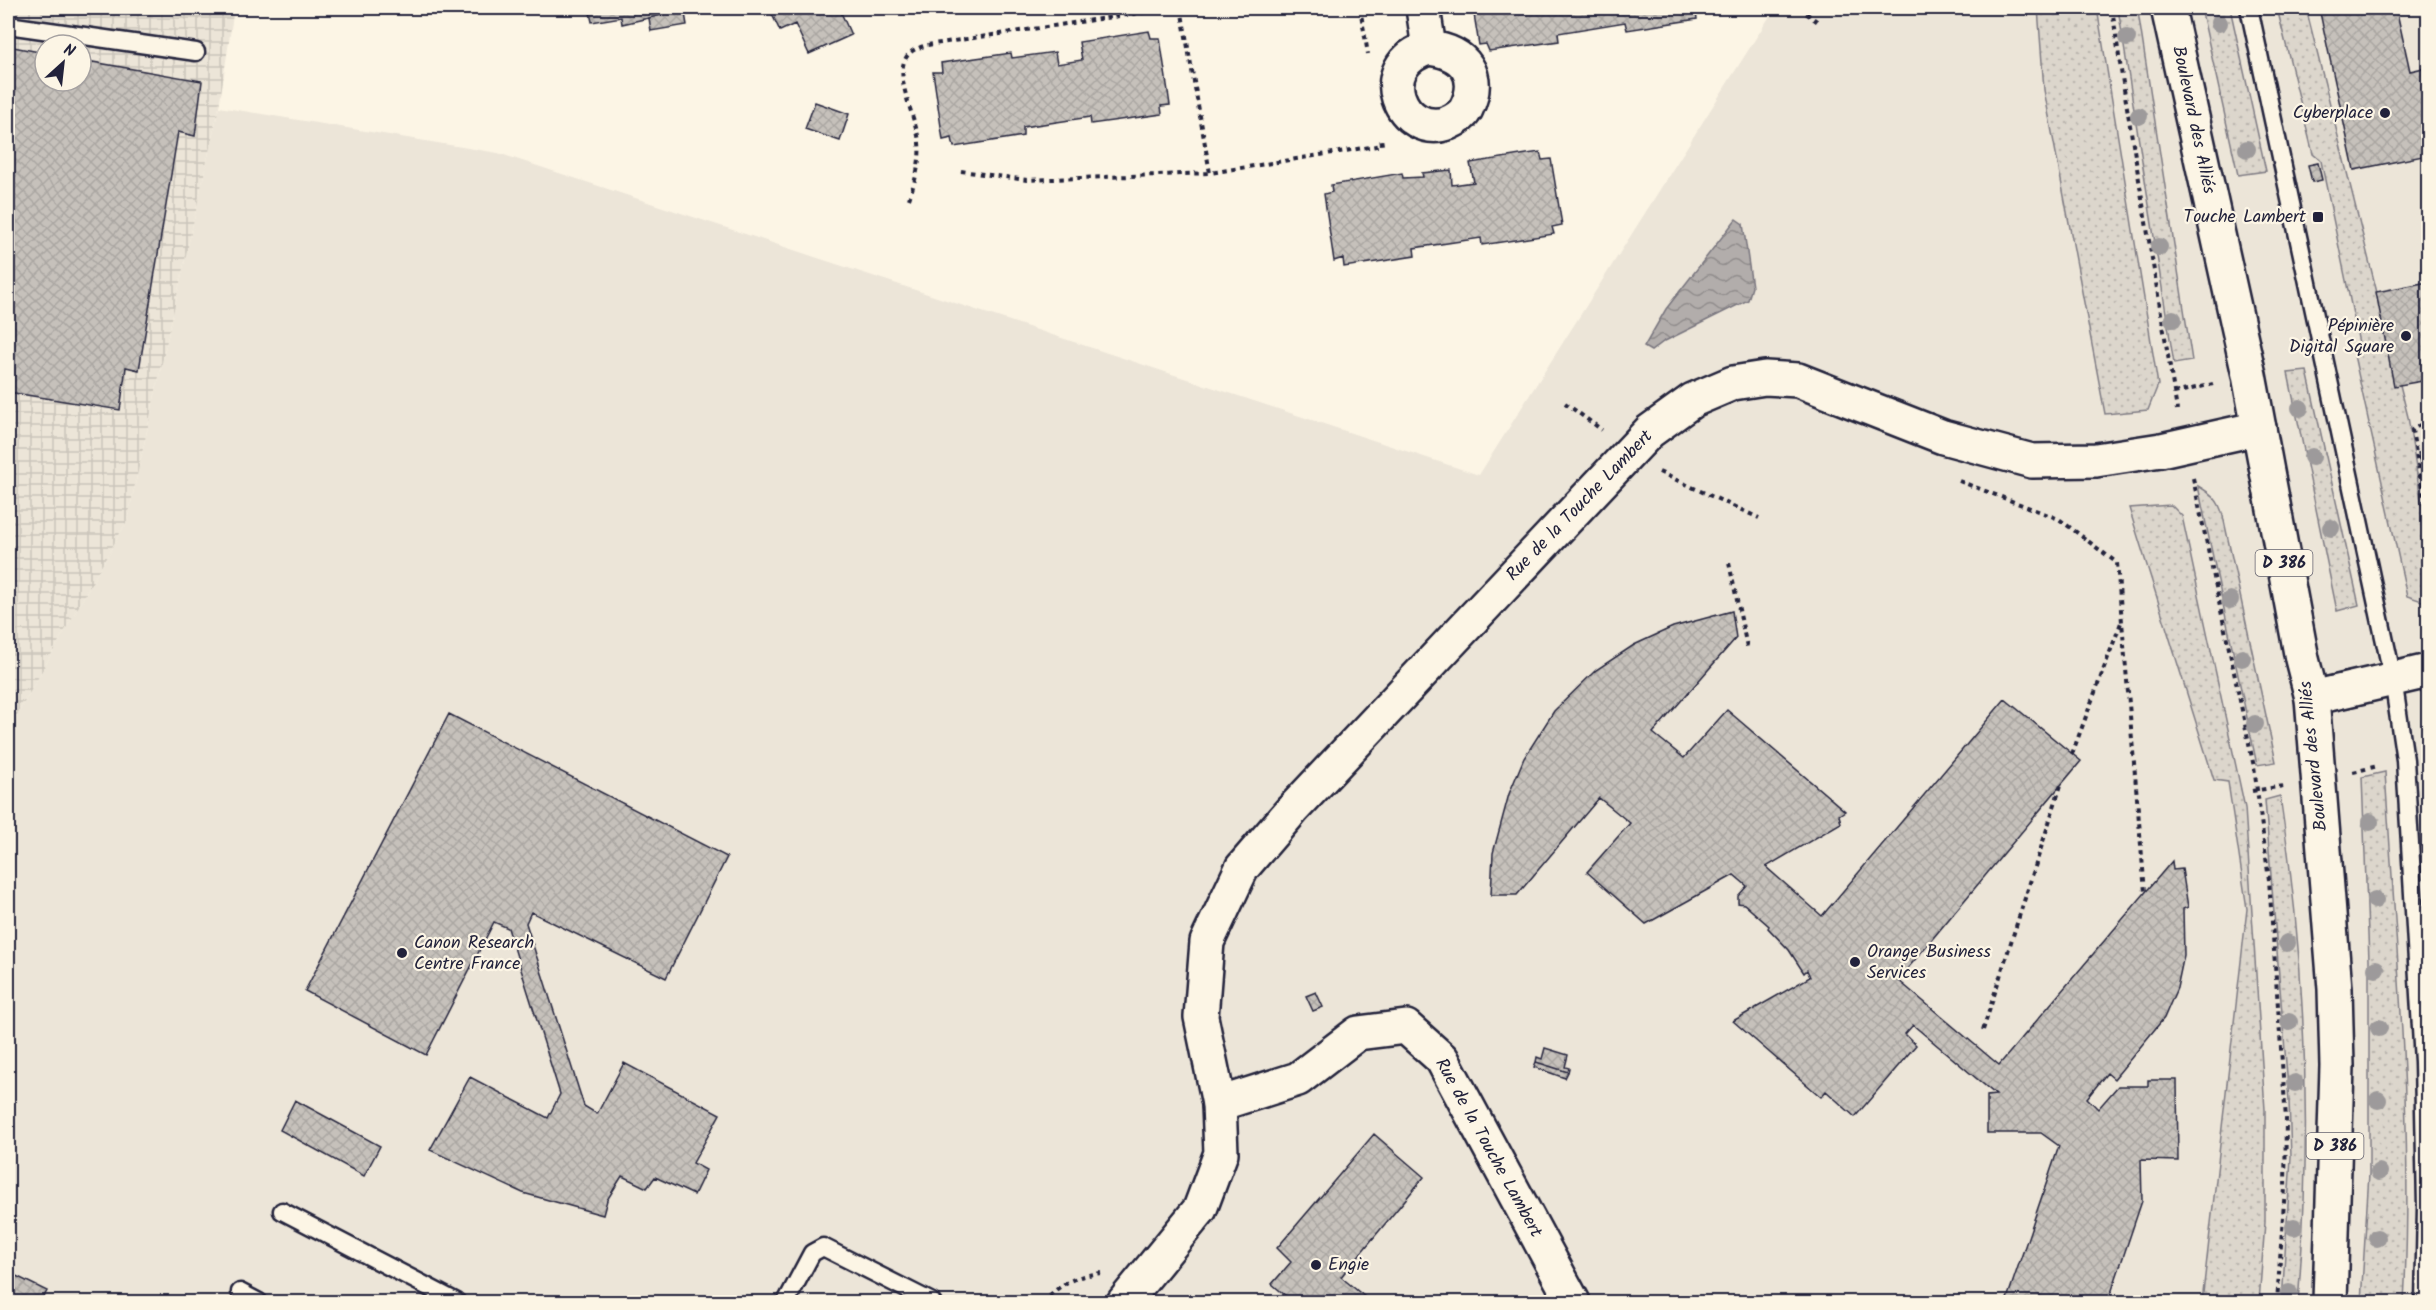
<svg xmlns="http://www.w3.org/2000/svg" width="2436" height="1310" font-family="Kalam,sans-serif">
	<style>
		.built { fill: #ece5d8 }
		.industrial { fill: url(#industrial-grid); fill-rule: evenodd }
		.grass { fill: url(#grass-dots); stroke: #7f7c84; stroke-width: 1.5 }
		.water { fill: url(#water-waves); stroke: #78757e; stroke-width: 1.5 }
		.building { fill: url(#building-cross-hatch); stroke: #22223b; stroke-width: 1.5 }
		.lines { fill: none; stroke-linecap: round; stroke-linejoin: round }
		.lane-casing { stroke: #22223b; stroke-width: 21 }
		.street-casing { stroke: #22223b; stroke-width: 38 }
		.secondary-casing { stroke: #22223b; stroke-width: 38 }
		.primary-casing { stroke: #22223b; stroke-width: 38 }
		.path { stroke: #22223b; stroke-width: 4; stroke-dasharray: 4.5 4.5; stroke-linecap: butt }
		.lane { stroke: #fcf5e5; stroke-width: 16 }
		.street { stroke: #fcf5e5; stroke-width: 33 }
		.secondary { stroke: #fcf5e5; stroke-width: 33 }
		.primary { stroke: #fcf5e5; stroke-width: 33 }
		.tree { fill: #9d9a9b }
		.poi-dot { fill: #22223b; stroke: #fcf5e5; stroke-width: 2 }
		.labels { text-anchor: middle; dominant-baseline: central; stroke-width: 4.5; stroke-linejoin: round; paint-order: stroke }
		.shield { fill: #fcf5e5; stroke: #63616e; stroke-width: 1.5 }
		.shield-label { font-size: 16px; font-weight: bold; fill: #22223b }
		.poi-label { font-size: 18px; fill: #22223b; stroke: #fcf5e5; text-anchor: end }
		.street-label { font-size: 18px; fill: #22223b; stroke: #fcf5e5 }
	</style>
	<defs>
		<pattern id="industrial-grid" width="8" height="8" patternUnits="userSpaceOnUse" patternTransform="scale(1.5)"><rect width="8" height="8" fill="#ece5d8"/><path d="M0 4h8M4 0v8" fill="none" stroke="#cac4ba"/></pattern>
		<pattern id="grass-dots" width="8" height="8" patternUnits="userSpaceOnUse" patternTransform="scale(1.5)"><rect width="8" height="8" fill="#dcd6cc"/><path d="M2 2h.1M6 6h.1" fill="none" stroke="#bcb7b0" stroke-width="1.8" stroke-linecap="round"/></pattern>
		<pattern id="water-waves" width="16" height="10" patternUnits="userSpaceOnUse" patternTransform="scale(1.5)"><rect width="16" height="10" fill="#b2adab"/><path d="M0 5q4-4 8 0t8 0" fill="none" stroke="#908c8c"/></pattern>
		<pattern id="building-cross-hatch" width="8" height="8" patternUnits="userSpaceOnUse" patternTransform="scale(1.5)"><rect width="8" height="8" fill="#c6c1bb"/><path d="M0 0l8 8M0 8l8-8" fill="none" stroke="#aaa6a2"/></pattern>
	</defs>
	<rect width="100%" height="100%" fill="#fcf5e5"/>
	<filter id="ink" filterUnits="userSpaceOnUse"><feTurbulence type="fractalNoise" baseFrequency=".0167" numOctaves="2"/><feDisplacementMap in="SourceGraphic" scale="12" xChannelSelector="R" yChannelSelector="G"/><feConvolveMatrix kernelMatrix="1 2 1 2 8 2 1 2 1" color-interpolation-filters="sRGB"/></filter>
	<g filter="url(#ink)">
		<path class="built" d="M1775,8h653v1294h-2420v-571l119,-210 92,-414 279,46 981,322z"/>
		<path class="industrial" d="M8,8h179l46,7 -14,92 -92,414 -119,210zM45,45h36v36h-36z"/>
		<path class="grass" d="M2038,8h59l61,377 -10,25 -43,4 -61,-324z
			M2118,8h19l1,4 54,349 -18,3z
			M2201,8h29l36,163 -28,4z
			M2277,8h29l102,409 20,128v58l-21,-7 -55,-250 7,-3 -38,-182 -8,-7z
			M2307,371l52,234 -22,6 -49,-238z
			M2198,486c14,8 21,14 25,30l53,246 -19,3z
			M2171,505l11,11 63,292 20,302v112l-6,80h-57l45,-393 -19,-127 -14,-2 -85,-272z
			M2385,772c11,177 29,353 19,530h-43l8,-128v-214l-7,-183z
			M2280,796c26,167 32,338 18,506h-16l9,-145 -2,-56 -24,-301z"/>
		<path class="water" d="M1736,219l7,5 9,63 -4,13 -85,42 -12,9 -7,-4 22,-38z"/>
		<path class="building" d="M589,8h71l2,7 -40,9 -1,-7 -29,5z
			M660,8h24l3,17 -36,6 -2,-13 13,-3z
			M769,8h70l12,27 -42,19 -14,-30 -15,7z
			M1473,8h232l1,2 -10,1 1,8 -70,11 -2,-8 -67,11 1,8 -70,10 -3,-7 -7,1z
			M2319,8h77l14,63 18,-4v88l-74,15z
			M1149,31l2,7h9l10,67 -9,1 1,8 -71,10 -1,-7 -67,10v9l-69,11 -2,-9 -9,2 -10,-68h9l-1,-9 70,-10 1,5 43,-6 2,12 25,-4 -3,-18z
			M8,46l37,7v28h36v-21l121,21 -7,55 -17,-4 -39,238 -13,-3 -6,43 -112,-18z
			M815,102l34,12 -9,27 -35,-12z
			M1540,152l2,8 9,-1 11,66 -10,2 2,7 -72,11 -1,-7 -67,10 1,8 -71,11 -1,-9 -9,3 -10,-67 8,-2 -1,-7 71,-12 1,5 20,-1 -1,-4 29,-3 1,15 22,-3 -4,-19z
			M2318,163l4,17 -10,2 -4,-17z
			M2428,282v98l-34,6 -18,-94z
			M2428,452v5l-3,1 3,21v28l-10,-54z
			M2428,457v22l-3,-21z
			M1732,611l4,27 -83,95 31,25 43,-48 118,101 -6,4 2,8 -75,44 56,49 183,-217 76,62 -183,219 101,85 173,-204 1,9 9,-1 6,38 -5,2 1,46 -7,33 -13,30 -50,61 -7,-6 -20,25 11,11 20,-23h30v-6h29l1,81 -37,-1 1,41 -34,101h-102l53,-156 -18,-13h-54v-37l9,-1 -83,-70 -8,9 11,11 -61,72 -29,-26 -5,6 -88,-76 77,-44 -3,-7 -3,3 -15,-23 -21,-22 1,-2 -25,-22 -6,-1v-7l9,-10 -13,-11 -88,49 -59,-52 43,-49 -31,-25 -82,97h-26l2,-42 16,-59 15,-36 30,-47 42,-41 38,-25 39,-18z
			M449,714l278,143 -61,121 -135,-66 -5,11 58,183 13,8 27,-51 96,51 -27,49 13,7 -12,25 -39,-18 -8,11 -25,-12 -15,24 -4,15 -80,-22 -93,-43 40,-73 78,41 12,-24 -52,-166 -14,-6 -68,133 -121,-64z
			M1316,992l7,15 -10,4 -7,-15z
			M1545,1048l23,7 -3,12 4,1 -1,4 -32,-10 1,-5 5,2z
			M1536,1062l32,10 -3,6 -31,-11z
			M295,1100l85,46 -16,30 -84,-46z
			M1374,1134l50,43 -69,83v8h-7l-7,9 30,25h-78l-21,-18 19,-22 -14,-14z
			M8,1272l39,19 -6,11h-33z"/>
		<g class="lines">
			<defs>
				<path id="lane" d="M2249,8l144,671 12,81 18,302 3,145 -2,95
					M8,25l188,27
					M282,1211l175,91
					M240,1292l19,10
					M786,1302l26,-49 11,-6 109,55"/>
				<path id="street" d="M1423,8l6,40
					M1429,48c35,4 54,27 37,61 -3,6 -11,11 -18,14 -47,16 -78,-58 -19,-75z
					M1219,1104l79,-25 60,-46 48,-6 36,32 131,243"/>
				<path id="secondary" d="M2312,698l116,-27
					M1124,1302l76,-93 21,-56 -2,-49 -18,-87 6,-75 35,-74 50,-58 358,-379 43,-31 40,-17 32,-5 33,2 145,57 89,24 64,-1 65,-10 98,-22"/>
				<path id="primary" d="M2168,8l81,367 53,284 10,39 23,291 2,77 -7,236"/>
			</defs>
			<use href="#lane" class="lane-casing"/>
			<use href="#street" class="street-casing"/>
			<use href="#secondary" class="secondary-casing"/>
			<use href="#primary" class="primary-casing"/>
			<path class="path" d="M1181,8l29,165 172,-28 -1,-7
				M1360,8l8,46
				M1799,8l19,14
				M2112,8l10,69 55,333
				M961,171l66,9 183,-7
				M909,199c6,-18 12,-37 10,-56 -1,-23 -30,-72 -9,-90 4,-4 11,-6 17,-8l245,-37
				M2174,393l39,-9
				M1565,403l37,27
				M2428,420l-16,10 16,93
				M1659,472l100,46
				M2193,478l61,289 15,113 17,239 -1,69 -8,114
				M1959,481l100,38 58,44 28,329
				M1729,563l18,84
				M2072,754l50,-134
				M2353,772l25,-6
				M2252,791l32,-5
				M1983,1030l78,-245
				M1043,1302c18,-19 32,-26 58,-29"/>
			<use href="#lane" class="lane"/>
			<use href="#street" class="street"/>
			<use href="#secondary" class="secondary"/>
			<use href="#primary" class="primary"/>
		</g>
		<g class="tree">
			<circle cx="2219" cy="23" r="9"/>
			<circle cx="2127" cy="38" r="9"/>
			<circle cx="2139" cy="116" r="9"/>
			<circle cx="2247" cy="149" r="9"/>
			<circle cx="2159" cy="247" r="9"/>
			<circle cx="2173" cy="319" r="9"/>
			<circle cx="2300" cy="408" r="9"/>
			<circle cx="2312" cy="457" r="9"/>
			<circle cx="2331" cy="528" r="9"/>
			<circle cx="2230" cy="600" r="9"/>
			<circle cx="2242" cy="658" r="9"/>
			<circle cx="2255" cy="724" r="9"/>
			<circle cx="2370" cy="822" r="9"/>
			<circle cx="2375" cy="900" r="9"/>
			<circle cx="2287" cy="943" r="9"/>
			<circle cx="2376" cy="969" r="9"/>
			<circle cx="2289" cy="1022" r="9"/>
			<circle cx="2379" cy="1028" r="9"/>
			<circle cx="2295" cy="1083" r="9"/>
			<circle cx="2378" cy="1100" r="9"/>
			<circle cx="2379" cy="1172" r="9"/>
			<circle cx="2294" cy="1227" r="9"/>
			<circle cx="2377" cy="1238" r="9"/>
			<circle cx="2289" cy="1293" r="9"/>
		</g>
	</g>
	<g class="poi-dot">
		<circle cx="2385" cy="113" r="6"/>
		<rect x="2312" y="211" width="12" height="12" rx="3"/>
		<circle cx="2406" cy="336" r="6"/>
		<circle cx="402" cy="953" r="6"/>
		<circle cx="1855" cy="962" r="6"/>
		<circle cx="1316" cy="1265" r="6"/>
	</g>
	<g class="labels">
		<g class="shield">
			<rect x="2255.5" y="550" width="57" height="26" rx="4.5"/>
			<rect x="2306.5" y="1133" width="57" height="26" rx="4.5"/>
		</g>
		<g class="shield-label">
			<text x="2284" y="563">D 386</text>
			<text x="2335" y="1146">D 386</text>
		</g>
		<g class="poi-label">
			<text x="2373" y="113">Cyberplace</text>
			<text x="2306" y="217">Touche Lambert</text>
			<text x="2394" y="326">Pépinière<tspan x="2394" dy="21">Digital Square</tspan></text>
			<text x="414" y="943" text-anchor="start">Canon Research<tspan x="414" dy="21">Centre France</tspan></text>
			<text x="1867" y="952" text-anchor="start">Orange Business<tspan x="1867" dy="21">Services</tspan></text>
			<text x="1328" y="1265" text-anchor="start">Engie</text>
		</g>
		<g class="street-label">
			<text transform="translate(2193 120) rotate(78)">Boulevard des Alliés</text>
			<text transform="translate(1580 506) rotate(-46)">Rue de la Touche Lambert</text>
			<text transform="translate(2314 756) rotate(-96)">Boulevard des Alliés</text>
			<text transform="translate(1488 1148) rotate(61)">Rue de la Touche Lambert</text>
		</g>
	</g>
	<rect width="2436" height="1310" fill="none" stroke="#fcf5e5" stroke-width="30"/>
	<rect x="15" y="15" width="2406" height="1280" fill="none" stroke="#22223b" stroke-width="2" filter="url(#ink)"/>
	<g transform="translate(63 63) rotate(27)"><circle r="28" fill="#fcf5e5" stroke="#a5a1a1" stroke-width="1.5"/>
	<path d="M0-4.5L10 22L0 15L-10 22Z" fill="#22223b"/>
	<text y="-9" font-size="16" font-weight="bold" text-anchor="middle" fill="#22223b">N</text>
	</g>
</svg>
